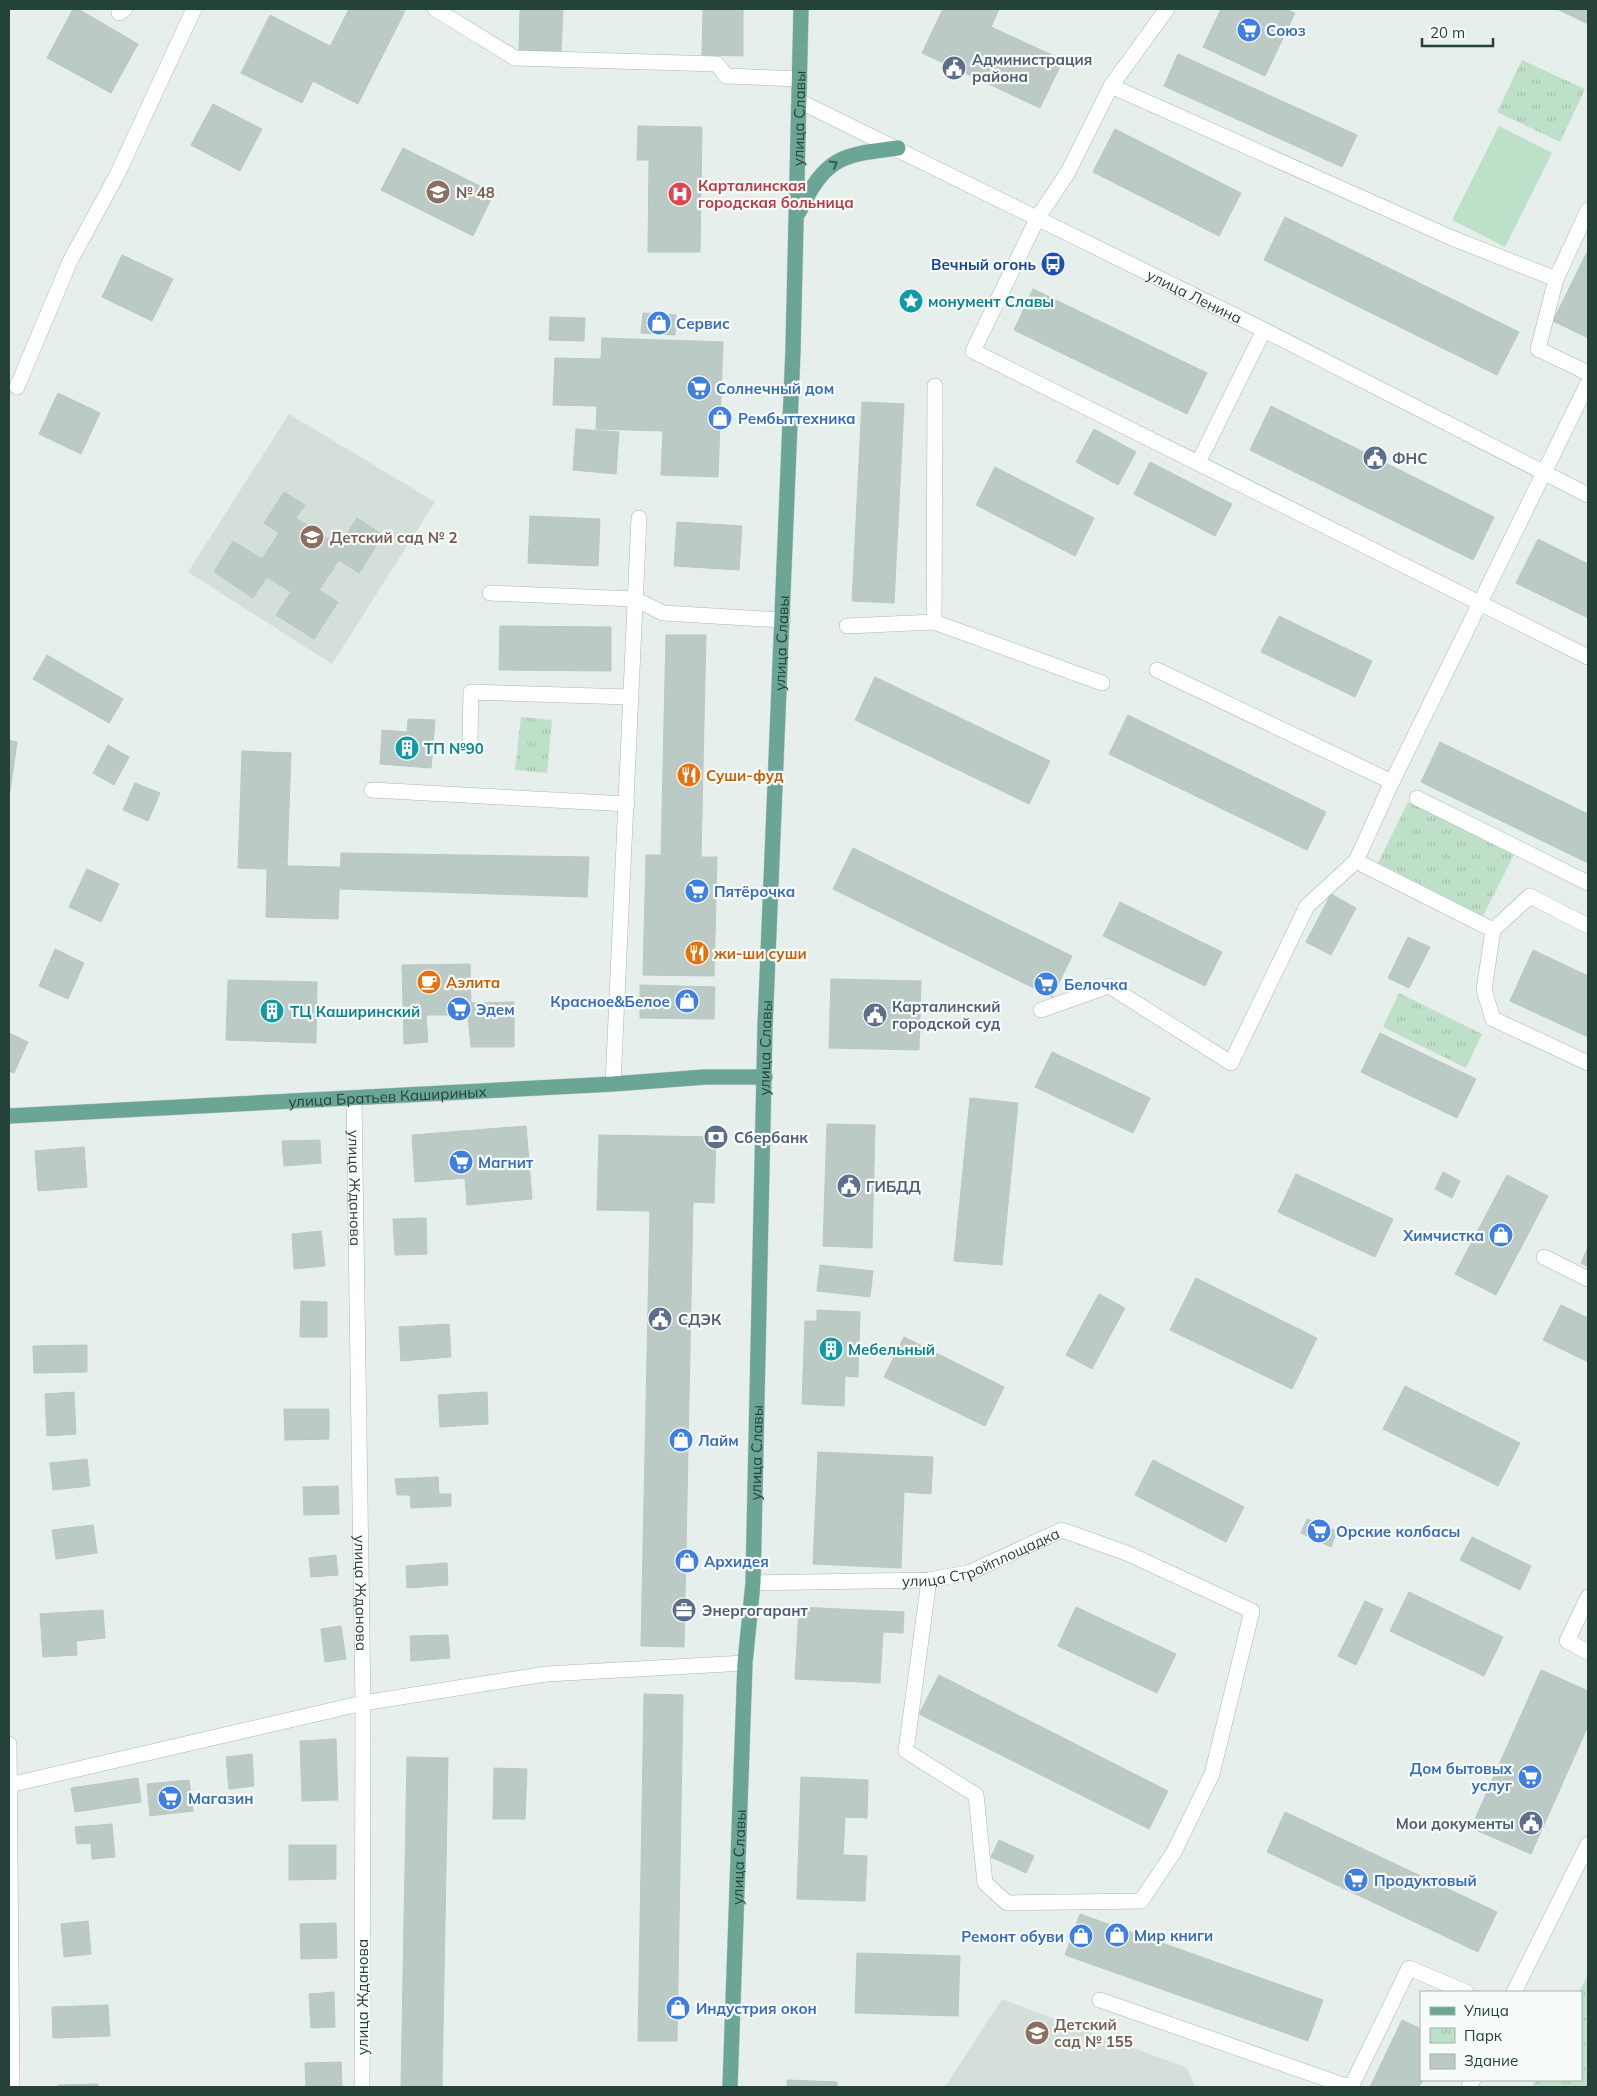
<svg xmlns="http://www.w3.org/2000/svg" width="1597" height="2096" font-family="Mulish,sans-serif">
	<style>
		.built { fill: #d4dfda }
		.park { fill: url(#park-tufts) }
		.pitch { fill: #bfe0c8 }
		.building { fill: #bbcac4; stroke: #b8c9c2 }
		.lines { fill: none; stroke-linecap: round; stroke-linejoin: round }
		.minor-casing { stroke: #a8b8b2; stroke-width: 16 }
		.major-casing { stroke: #c2cac8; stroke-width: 16 }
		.minor { stroke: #fff; stroke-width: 15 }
		.major { stroke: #6aa596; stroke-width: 15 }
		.oneway { stroke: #365b51 }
		.labels { text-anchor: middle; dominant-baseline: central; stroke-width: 4.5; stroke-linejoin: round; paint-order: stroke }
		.shop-label { font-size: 15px; font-weight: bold; fill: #366cbe; stroke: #f7fbf9; text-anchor: start }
		.service-label { font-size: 15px; font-weight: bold; fill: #4e5e75; stroke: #f7fbf9; text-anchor: start }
		.street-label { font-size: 15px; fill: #24423a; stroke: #f7fbf9 }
		.health-label { font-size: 15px; font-weight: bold; fill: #be3a42; stroke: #f7fbf9; text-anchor: start }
		.education-label { font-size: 15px; font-weight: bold; fill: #785e54; stroke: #f7fbf9; text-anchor: start }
		.transit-label { font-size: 15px; font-weight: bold; fill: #164399; stroke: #f7fbf9; text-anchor: end }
		.culture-label { font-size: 15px; font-weight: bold; fill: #0d838f; stroke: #f7fbf9; text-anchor: start }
		.food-label { font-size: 15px; font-weight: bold; fill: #c56008; stroke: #f7fbf9; text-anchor: start }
	</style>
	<defs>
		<pattern id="park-tufts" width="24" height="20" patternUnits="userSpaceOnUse" patternTransform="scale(1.25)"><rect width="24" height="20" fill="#bfe0c8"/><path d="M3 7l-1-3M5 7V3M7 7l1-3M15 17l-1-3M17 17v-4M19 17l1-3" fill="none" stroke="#a4c1ad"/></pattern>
	</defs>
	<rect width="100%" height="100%" fill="#e6efeb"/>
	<path class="built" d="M289,414l146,88 -103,162 -144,-92z
		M1002,1999l185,69 8,19h-250z"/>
	<path class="park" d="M1522,60l63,29 -25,53 -63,-30z
		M521,717l31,3 -5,53 -32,-3z
		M1408,802l106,53 -31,61 -105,-53z
		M1399,993l83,41 -16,34 -83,-41z
		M1588,1975v112h-56l4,-7h45l-2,-88z"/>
	<path class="pitch" d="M1499,126l53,27 -47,94 -53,-27z"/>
	<path class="building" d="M73,9h5l60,35 -27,49 -64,-35z
		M349,9l56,2 -47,93 -45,-23z
		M520,9h43l-2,44 -42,-1z
		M703,9h40v47l-41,-1z
		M943,9h56l-8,18 72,33 -23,48 -118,-55z
		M1221,9h64l10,4 -30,63 -62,-29z
		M1557,9h31v15z
		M270,15l60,31 -28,57 -61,-30z
		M1178,54l179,81 -15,32 -178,-81z
		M213,104l49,25 -22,42 -49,-26z
		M638,126l64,1 -2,125h-52l1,-92h-12z
		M1115,129l126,64 -22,43 -126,-64z
		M403,148l91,45 -21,43 -92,-46z
		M1285,217l234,115 -22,43 -233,-115z
		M1588,250v88l-35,-17z
		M122,255l51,24 -21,42 -50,-24z
		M1033,289l174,84 -20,41 -173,-84z
		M643,313l33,2 -1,20 -34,-2z
		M550,317l35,1 -1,23 -35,-1z
		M602,338l121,4 -5,135 -57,-2 2,-44 -67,-2 1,-23 -44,-1 2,-47 46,1z
		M58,393l42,20 -19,41 -42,-20z
		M862,402l42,2 -10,199 -42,-2z
		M1271,406l223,111 -21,43 -223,-110z
		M576,429l43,3 -3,42 -43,-4z
		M1094,429l42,23 -18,33 -42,-23z
		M1150,462l82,42 -17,32 -81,-42z
		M995,467l99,51 -19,38 -99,-51z
		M284,492l21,13 -9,13 43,28 18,-28 26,17 -24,38 -20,-13 -20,30 19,12 -24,37 -38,-24 15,-23 -24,-15 -14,21 -39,-26 19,-31 29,18 17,-26 -15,-10z
		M530,516l70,3 -2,47 -70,-3z
		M677,522l65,4 -3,44 -65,-4z
		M1538,539l50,25v54l-72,-35z
		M1279,616l93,45 -17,36 -94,-45z
		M500,626l111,1v44l-112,-1z
		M666,635h40l-5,222h16l-3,119 -71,-1 3,-120h15z
		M47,655l76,44 -14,24 -76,-44z
		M875,677l175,84 -21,43 -174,-84z
		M1128,715l198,97 -19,38 -198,-96z
		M408,719l27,1 -4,48 -51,-4 2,-34 25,2z
		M9,740l8,2 -7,50h-1z
		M1440,742l148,72v49l-167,-81z
		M108,745l21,12 -15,28 -21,-12z
		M242,751l49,2 -4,113 53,1 -2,52 -72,-2 1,-48 -29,-1z
		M135,783l25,10 -12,28 -25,-11z
		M853,848l219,108 -20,41 -219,-108z
		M341,853l248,4 -2,40 -247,-8z
		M87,869l32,15 -18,38 -32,-15z
		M1331,894l25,14 -25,47 -25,-13z
		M1120,902l102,50 -17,34 -102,-50z
		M1408,937l22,10 -21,41 -21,-10z
		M55,949l29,14 -16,36 -29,-13z
		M1533,950l55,26v61l-78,-36z
		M470,964l1,39 43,-1v45h-43l-3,-32h-42l2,27 -24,2 -2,-79z
		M831,979l90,2 -2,69 -90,-2z
		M228,980l89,2 -1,61 -90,-3z
		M640,985l75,2 -1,32 -74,-1z
		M9,1033l19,9 -14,31 -5,-2z
		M1380,1033l96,46 -19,39 -96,-46z
		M1052,1052l98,46 -17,35 -98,-46z
		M970,1098l48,5 -16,162 -48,-4z
		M827,1124l48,1 -3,123 -49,-2z
		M526,1126l6,73 -65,6 -2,-27 -50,4 -3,-47z
		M599,1135l117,2 -2,66 -21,-1 -9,445 -43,-1 9,-435 -53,-1z
		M320,1140l1,23 -37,3 -2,-25z
		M84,1147l3,40 -49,4 -3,-40z
		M1443,1172l17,9 -8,17 -17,-9z
		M1296,1174l97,45 -18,38 -97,-45z
		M1507,1175l41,21 -52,99 -41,-21z
		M426,1218l1,36 -32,1 -2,-36z
		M321,1231l4,35 -31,3 -2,-35z
		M1588,1247v20l-7,-4z
		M820,1265l53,6 -3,26 -53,-6z
		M1196,1278l121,60 -25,51 -122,-59z
		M1099,1294l26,14 -33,61 -26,-14z
		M301,1301l26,1v35h-27z
		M1561,1305l27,13v44l-45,-22z
		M817,1310l43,2 -2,65 -13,-1 -1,30 -42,-2 3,-83h12z
		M449,1324l2,33 -50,4 -2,-34z
		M904,1337l100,50 -19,39 -101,-49z
		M87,1345v27l-53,1 -1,-27z
		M1405,1386l115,57 -22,43 -115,-57z
		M74,1392l2,42 -29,2 -2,-42z
		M487,1392l1,32 -48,3 -2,-32z
		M284,1409h45v30l-44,1z
		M818,1452l115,5 -2,37 -27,-2 -3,76 -88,-4z
		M87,1459l3,27 -37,4 -3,-27z
		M1153,1460l91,47 -18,35 -91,-47z
		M438,1477l1,17h12v12l-40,2 -1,-13h-13l-2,-16z
		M338,1486l1,28 -35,1 -1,-28z
		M1307,1519l30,12 -6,16 -30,-14z
		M93,1525l4,28 -41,6 -4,-29z
		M1472,1537l59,29 -11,24 -60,-30z
		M336,1555l2,20 -27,2 -2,-19z
		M447,1563l1,22 -41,3 -1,-22z
		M1409,1592l94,45 -19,39 -94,-45z
		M1365,1601l18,8 -27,56 -18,-9z
		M799,1607l105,5 -1,21 -20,-1 -3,51 -85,-4z
		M1076,1607l100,47 -19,39 -99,-47z
		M103,1610l2,28 -29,3 1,14 -34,2 -3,-43z
		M341,1626l5,33 -21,3 -4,-33z
		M448,1635l2,23 -39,3 -1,-25z
		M1541,1670l47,21v35l-57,128 -60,-26z
		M939,1675l229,116 -19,38 -230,-115z
		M644,1694l39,1 -6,346h-39z
		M336,1739l2,61 -36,1 -2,-60z
		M252,1754l2,32 -25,3 -3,-32z
		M407,1757l41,1 -6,329h-41z
		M494,1768l33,1 -2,50h-32z
		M801,1777l67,3 -1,38 -22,-1 -2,38 24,1 -2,45 -68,-2z
		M138,1778l3,24 -66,10 -4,-24z
		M189,1780l4,31 -43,5 -3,-32z
		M1285,1812l212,100 -19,40 -211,-100z
		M112,1824l3,33 -23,2 -1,-16 -14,1 -2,-17z
		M999,1840l35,16 -8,17 -35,-16z
		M289,1845h47v34l-47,1z
		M1080,1914l243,86 -15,41 -243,-86z
		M88,1921l3,33 -27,3 -3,-33z
		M336,1923l1,35 -36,1 -1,-35z
		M857,1953l103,3 -2,60 -103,-3z
		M334,1992l1,35 -24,1 -2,-34z
		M108,2005l2,31 -57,2 -1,-31z
		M1402,2020l19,9v51h2l-4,7h-49z
		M341,2062l1,25h-36l-1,-24z
		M787,2080l50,2v5h-50z
		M98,2084v3h-41l1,-2z"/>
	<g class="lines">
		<defs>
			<g id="minor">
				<path d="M435,9l80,49 202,6 9,12 74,3"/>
				<path d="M1167,9l-56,77 -43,86 -31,47 -64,132 615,306"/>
				<path d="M119,13l6,-4"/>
				<path d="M1111,86l341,152 104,41"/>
				<path id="s1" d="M799,101l465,229 324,165"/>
				<path d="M1588,210l-32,69 -18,70 50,24"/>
				<path d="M1588,383l-196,399 -36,79 137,69 37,-34 58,30"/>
				<path d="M17,387l53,-126 47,-86 77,-166"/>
				<path d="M1198,463l66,-133"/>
				<path d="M490,593l145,6 28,14 120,7"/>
				<path d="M934,622l1,-236"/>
				<path d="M847,626l87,-4 168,61"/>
				<path d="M1157,670l235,112"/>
				<path d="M470,740l1,-48 159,5"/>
				<path d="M372,790l255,14"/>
				<path d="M1417,798l171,85"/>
				<path d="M1493,930l-9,60 9,29 95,44"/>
				<path d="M1041,1010l68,-24 122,77 76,-157 49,-45"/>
				<path d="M613,1084l26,-566"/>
				<path id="s2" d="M354,1098l9,605 -1,384"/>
				<path d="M1544,1257l44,22"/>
				<path id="s3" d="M753,1583l176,-3 39,-7 94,-43 67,24 123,57 -40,163 -38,78 -33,49 -134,2 -22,-20 -9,-88 -70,-44 23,-171"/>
				<path d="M1588,1597l-21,44 21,11"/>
				<path d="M9,1744l3,343"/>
				<path d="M9,1785l354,-82 183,-29 199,-11"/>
				<path d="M1514,1992l74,-148"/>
				<path d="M1100,2000l249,87"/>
				<path d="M1351,2087l58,-119 57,24"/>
				<path d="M1469,2087l4,-7"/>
			</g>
			<g id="major">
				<path d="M799,212c27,-55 41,-57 99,-64"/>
				<path id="s4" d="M9,1116l604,-32 92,-7h60"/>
				<path id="s5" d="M730,2087l15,-424 8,-80 12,-556 28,-677 8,-341"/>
			</g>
		</defs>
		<use href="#minor" class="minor-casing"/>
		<use href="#major" class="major-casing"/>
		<use href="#minor" class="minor"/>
		<use href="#major" class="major"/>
	</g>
	<defs><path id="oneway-chevron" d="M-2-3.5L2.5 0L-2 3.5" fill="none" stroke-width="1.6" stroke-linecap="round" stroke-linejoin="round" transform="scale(1.25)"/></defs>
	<use class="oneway" href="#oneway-chevron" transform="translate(834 164) rotate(-30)"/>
	<defs>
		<symbol id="supermarket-disc" viewBox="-11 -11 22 22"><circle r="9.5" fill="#3f7fe0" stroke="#f7fbf9"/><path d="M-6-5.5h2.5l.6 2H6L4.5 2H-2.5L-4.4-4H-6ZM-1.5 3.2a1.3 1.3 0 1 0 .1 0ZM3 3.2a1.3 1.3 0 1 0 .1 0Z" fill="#fff"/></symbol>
		<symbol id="civic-disc" viewBox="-11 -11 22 22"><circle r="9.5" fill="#5c6f8a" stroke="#f7fbf9"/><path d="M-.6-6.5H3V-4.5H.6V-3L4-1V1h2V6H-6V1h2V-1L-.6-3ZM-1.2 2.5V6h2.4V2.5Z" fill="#fff"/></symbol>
		<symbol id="school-disc" viewBox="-11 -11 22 22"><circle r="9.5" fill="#8d6e63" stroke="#f7fbf9"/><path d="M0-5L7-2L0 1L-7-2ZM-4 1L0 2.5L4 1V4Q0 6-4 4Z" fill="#fff"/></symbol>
		<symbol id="hospital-disc" viewBox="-11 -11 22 22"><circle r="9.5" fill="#e0444e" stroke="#f7fbf9"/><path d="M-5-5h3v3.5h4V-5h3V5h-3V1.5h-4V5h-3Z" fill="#fff"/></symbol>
		<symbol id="bus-disc" viewBox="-11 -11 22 22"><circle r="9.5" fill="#1a4fb4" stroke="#f7fbf9"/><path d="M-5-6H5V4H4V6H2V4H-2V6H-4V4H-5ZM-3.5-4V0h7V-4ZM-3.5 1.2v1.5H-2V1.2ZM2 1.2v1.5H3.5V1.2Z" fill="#fff"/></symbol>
		<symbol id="sight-disc" viewBox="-11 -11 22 22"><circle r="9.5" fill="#0f9aa8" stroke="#f7fbf9"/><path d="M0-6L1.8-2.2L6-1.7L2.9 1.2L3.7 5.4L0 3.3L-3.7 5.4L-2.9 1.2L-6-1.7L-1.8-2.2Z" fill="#fff"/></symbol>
		<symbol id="shop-disc" viewBox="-11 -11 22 22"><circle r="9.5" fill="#3f7fe0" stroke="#f7fbf9"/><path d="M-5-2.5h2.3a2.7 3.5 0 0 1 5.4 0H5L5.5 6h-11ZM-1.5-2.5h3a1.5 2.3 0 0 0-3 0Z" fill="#fff"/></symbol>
		<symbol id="building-disc" viewBox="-11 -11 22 22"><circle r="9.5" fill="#0f9aa8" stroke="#f7fbf9"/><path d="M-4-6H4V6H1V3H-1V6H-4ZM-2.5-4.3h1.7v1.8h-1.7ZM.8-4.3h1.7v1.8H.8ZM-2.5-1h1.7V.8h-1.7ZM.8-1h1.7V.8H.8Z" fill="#fff"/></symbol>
		<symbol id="restaurant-disc" viewBox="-11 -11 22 22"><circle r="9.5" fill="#e8710a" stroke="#f7fbf9"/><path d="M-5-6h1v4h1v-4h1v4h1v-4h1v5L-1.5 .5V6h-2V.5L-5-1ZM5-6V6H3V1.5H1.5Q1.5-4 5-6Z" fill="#fff"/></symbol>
		<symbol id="cafe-disc" viewBox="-11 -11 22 22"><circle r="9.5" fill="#e8710a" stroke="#f7fbf9"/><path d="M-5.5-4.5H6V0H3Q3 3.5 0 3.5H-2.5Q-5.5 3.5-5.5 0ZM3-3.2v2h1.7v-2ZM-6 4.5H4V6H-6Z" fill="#fff"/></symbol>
		<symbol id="bank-disc" viewBox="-11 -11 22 22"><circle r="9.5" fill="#5c6f8a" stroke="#f7fbf9"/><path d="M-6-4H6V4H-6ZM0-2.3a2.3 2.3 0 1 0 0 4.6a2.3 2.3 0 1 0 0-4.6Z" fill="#fff"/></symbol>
		<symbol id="office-disc" viewBox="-11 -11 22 22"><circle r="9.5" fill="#5c6f8a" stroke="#f7fbf9"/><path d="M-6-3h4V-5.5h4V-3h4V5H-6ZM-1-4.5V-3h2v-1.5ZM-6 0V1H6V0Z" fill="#fff"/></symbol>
	</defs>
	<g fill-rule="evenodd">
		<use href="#supermarket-disc" x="1235" y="16" width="28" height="28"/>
		<use href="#civic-disc" x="940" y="54" width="28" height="28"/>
		<use href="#school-disc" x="424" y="178" width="28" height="28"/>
		<use href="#hospital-disc" x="666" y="180" width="28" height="28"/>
		<use href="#bus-disc" x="1039" y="250" width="28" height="28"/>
		<use href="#sight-disc" x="897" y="287" width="28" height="28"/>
		<use href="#shop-disc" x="645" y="309" width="28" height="28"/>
		<use href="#supermarket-disc" x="685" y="374" width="28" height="28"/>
		<use href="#shop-disc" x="706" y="404" width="28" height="28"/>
		<use href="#civic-disc" x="1361" y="444" width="28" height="28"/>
		<use href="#school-disc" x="298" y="523" width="28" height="28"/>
		<use href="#building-disc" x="393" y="734" width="28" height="28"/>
		<use href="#restaurant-disc" x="675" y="761" width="28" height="28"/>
		<use href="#supermarket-disc" x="683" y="877" width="28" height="28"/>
		<use href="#restaurant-disc" x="683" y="939" width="28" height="28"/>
		<use href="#cafe-disc" x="415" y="968" width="28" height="28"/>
		<use href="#supermarket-disc" x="1032" y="970" width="28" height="28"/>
		<use href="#shop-disc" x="673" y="987" width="28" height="28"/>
		<use href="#supermarket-disc" x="445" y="995" width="28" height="28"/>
		<use href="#building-disc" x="258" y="997" width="28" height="28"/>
		<use href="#civic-disc" x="861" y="1001" width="28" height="28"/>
		<use href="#bank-disc" x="702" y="1123" width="28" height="28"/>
		<use href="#supermarket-disc" x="447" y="1148" width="28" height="28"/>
		<use href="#civic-disc" x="835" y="1172" width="28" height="28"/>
		<use href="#shop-disc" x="1487" y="1221" width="28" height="28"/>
		<use href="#civic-disc" x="646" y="1305" width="28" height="28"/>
		<use href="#building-disc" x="817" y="1335" width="28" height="28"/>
		<use href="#shop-disc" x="667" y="1426" width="28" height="28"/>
		<use href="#supermarket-disc" x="1305" y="1517" width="28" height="28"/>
		<use href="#shop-disc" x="673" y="1547" width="28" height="28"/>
		<use href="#office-disc" x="670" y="1596" width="28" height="28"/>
		<use href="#supermarket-disc" x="1516" y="1763" width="28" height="28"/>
		<use href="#supermarket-disc" x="156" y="1784" width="28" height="28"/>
		<use href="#civic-disc" x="1517" y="1809" width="28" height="28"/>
		<use href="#supermarket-disc" x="1342" y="1866" width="28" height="28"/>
		<use href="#shop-disc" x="1103" y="1921" width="28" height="28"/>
		<use href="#shop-disc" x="1067" y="1922" width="28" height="28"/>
		<use href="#shop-disc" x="664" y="1994" width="28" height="28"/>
		<use href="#school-disc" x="1023" y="2019" width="28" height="28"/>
	</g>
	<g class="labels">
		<g class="shop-label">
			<text x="1266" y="30">Союз</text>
			<text x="676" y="323">Сервис</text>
			<text x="716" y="388">Солнечный дом</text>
			<text x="738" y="418">Рембыттехника</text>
			<text x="714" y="891">Пятёрочка</text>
			<text x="1064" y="984">Белочка</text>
			<text x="670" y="1001" text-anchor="end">Красное&amp;Белое</text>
			<text x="476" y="1009">Эдем</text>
			<text x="478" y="1162">Магнит</text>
			<text x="1484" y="1235" text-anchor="end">Химчистка</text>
			<text x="698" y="1440">Лайм</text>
			<text x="1336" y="1531">Орские колбасы</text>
			<text x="704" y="1561">Архидея</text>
			<text x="1512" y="1768" text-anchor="end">Дом бытовых<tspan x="1512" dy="17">услуг</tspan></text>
			<text x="188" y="1798">Магазин</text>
			<text x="1374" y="1880">Продуктовый</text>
			<text x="1134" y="1935">Мир книги</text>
			<text x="1064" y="1936" text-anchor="end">Ремонт обуви</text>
			<text x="696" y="2008">Индустрия окон</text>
		</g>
		<g class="service-label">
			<text x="972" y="59">Администрация<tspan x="972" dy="17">района</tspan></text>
			<text x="1392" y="458">ФНС</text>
			<text x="892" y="1006">Карталинский<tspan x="892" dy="17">городской суд</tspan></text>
			<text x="734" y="1137">Сбербанк</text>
			<text x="866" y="1186">ГИБДД</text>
			<text x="678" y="1319">СДЭК</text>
			<text x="702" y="1610">Энергогарант</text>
			<text x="1514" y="1823" text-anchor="end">Мои документы</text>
		</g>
		<g class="street-label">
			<text stroke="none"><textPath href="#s5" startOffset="1970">улица Славы</textPath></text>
			<text stroke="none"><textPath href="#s1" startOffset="441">улица Ленина</textPath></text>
			<text stroke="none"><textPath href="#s5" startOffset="1445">улица Славы</textPath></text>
			<text stroke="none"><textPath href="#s5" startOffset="1040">улица Славы</textPath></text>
			<text stroke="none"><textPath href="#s4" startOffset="379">улица Братьев Кашириных</textPath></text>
			<text stroke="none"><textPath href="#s2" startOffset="90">улица Жданова</textPath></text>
			<text stroke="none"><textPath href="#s5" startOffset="635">улица Славы</textPath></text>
			<text stroke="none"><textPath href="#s3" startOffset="232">улица Стройплощадка</textPath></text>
			<text stroke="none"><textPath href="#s2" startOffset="495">улица Жданова</textPath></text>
			<text stroke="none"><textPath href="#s5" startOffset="230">улица Славы</textPath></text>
			<text transform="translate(362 1997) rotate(-90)">улица Жданова</text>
		</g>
		<g class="health-label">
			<text x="698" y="185">Карталинская<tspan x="698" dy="17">городская больница</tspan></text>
		</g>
		<g class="education-label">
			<text x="456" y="192">№ 48</text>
			<text x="330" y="537">Детский сад № 2</text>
			<text x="1054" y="2024">Детский<tspan x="1054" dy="17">сад № 155</tspan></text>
		</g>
		<g class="transit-label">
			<text x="1036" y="264">Вечный огонь</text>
		</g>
		<g class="culture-label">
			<text x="928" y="301">монумент Славы</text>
			<text x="424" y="748">ТП №90</text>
			<text x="290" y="1011">ТЦ Каширинский</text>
			<text x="848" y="1349">Мебельный</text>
		</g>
		<g class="food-label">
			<text x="706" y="775">Суши-фуд</text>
			<text x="714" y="953">жи-ши суши</text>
			<text x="446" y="982">Аэлита</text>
		</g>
	</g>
	<rect width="1597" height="2096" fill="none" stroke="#24423a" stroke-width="20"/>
	<rect x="1420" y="1991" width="162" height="90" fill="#f7fbf9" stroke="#a3b1ad"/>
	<rect x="1430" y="2007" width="25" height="8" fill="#6aa596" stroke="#a3b1ad"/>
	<text x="1464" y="2016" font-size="15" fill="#24423a">Улица</text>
	<rect x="1430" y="2028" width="25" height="15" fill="url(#park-tufts)" stroke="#a3b1ad"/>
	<text x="1464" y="2041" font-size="15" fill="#24423a">Парк</text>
	<rect x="1430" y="2054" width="25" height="15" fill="#bbcac4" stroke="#a3b1ad"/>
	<text x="1464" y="2066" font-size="15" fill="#24423a">Здание</text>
	<path d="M1422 38v8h71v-8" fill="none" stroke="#24423a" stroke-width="2.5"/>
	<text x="1430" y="38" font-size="15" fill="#24423a" stroke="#f7fbf9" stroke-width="4" paint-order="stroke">20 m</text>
</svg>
